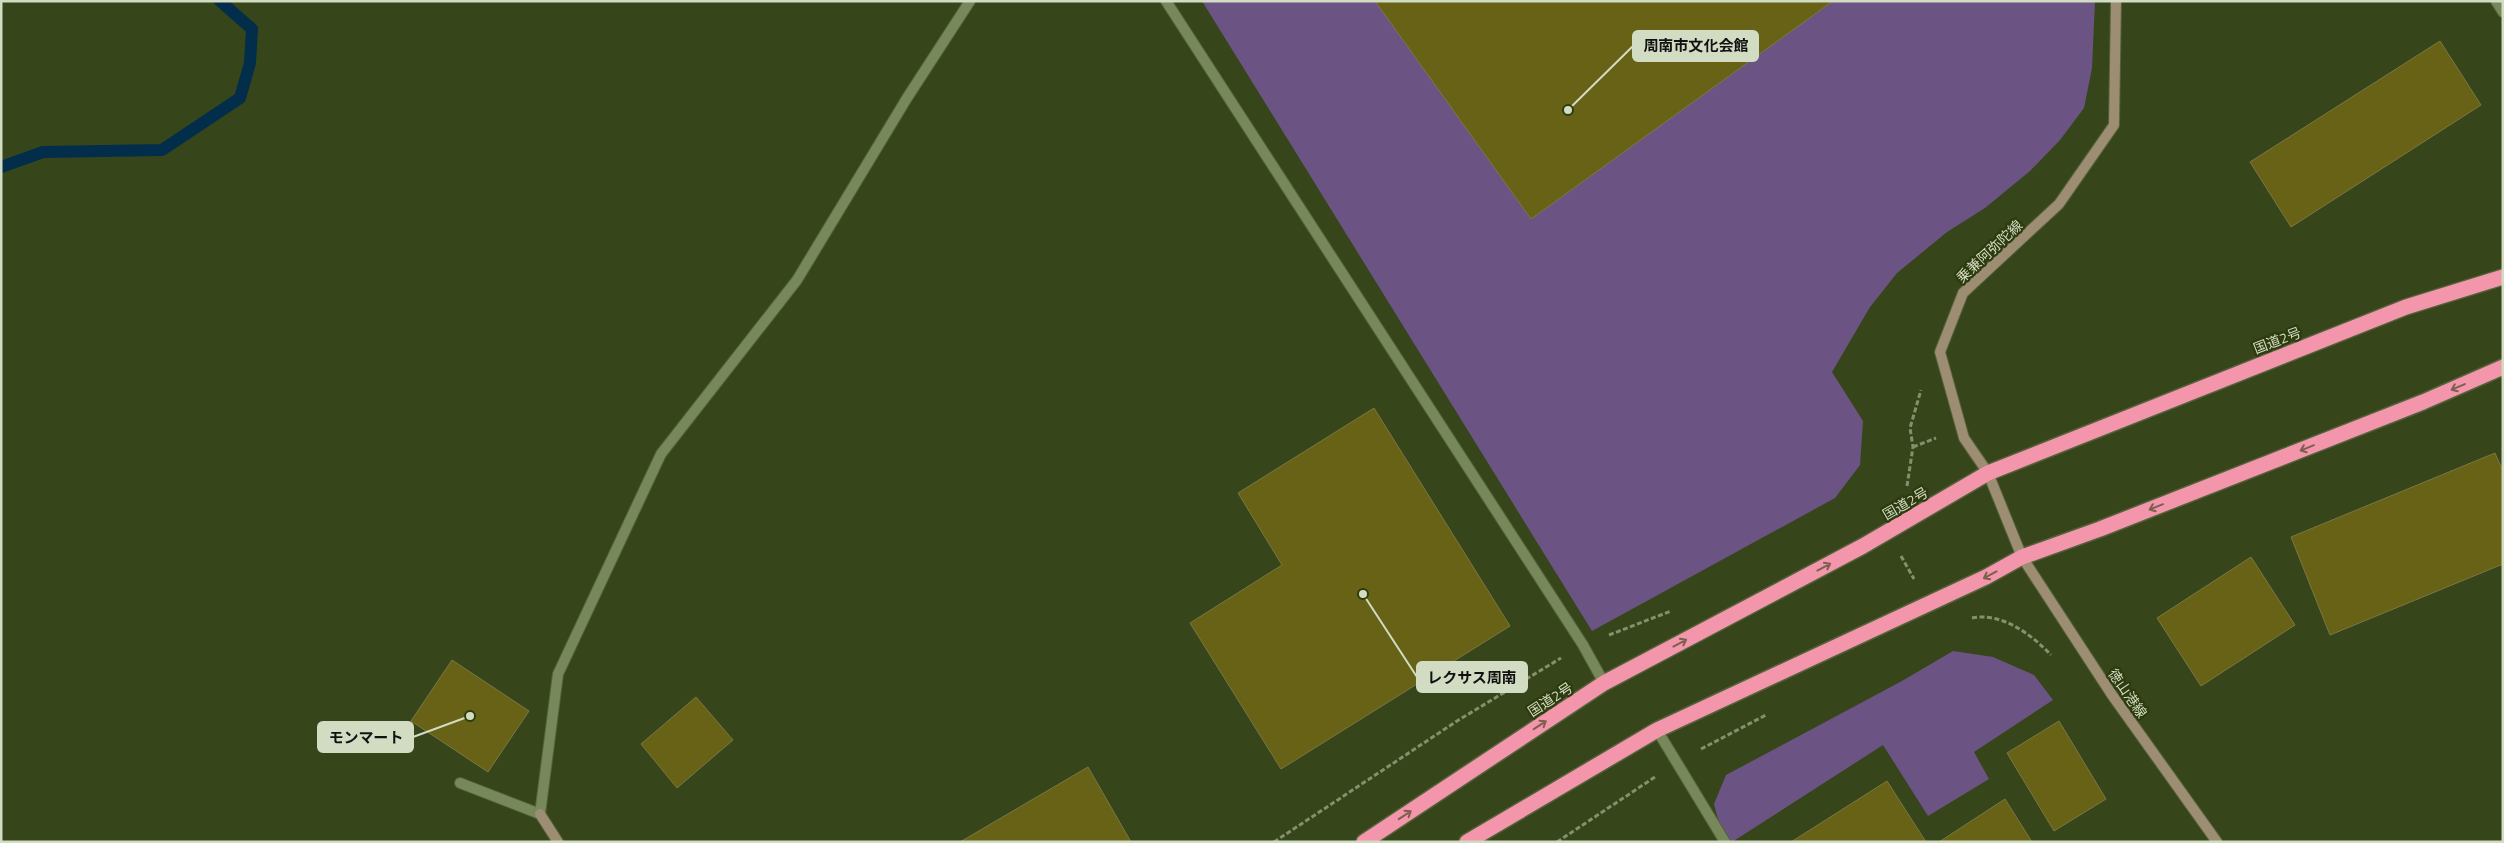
<svg xmlns="http://www.w3.org/2000/svg" width="2504" height="843" font-family="'Titillium Web','Noto Sans JP',sans-serif">
	<style>
		.green { fill: #6b5484 }
		.lines { fill: none; stroke-linecap: round; stroke-linejoin: round }
		.stream { stroke: #022d4b; stroke-width: 12 }
		.building { fill: #676215; stroke: #7b7746 }
		.street-casing { stroke: #55613a; stroke-width: 12 }
		.secondary-casing { stroke: #55613a; stroke-width: 12 }
		.highway-casing { stroke: #55613a; stroke-width: 18 }
		.path { stroke: #84906e; stroke-width: 3; stroke-dasharray: 5 2.5; stroke-linecap: butt }
		.street { stroke: #77895a; stroke-width: 10 }
		.secondary { stroke: #9c8d73; stroke-width: 10 }
		.highway { stroke: #f396ac; stroke-width: 15 }
		.oneway { stroke: #7c5f4d }
		.labels { text-anchor: middle; dominant-baseline: central; stroke-width: 4.5; stroke-linejoin: round; paint-order: stroke }
		.street-label { font-size: 14px; fill: #d2dcc3; stroke: #2d3b0e }
		.leader { fill: none; stroke: #d2dcc3; stroke-width: 2 }
		.callout-dot { fill: #d2dcc3; stroke: #2d3b0e; stroke-width: 2 }
		.callout { fill: #d2dcc3; stroke: #d2dcc3; stroke-width: 2 }
		.callout-label { font-size: 15px; text-anchor: middle; font-weight: bold; fill: #111 }
	</style>
	<rect width="100%" height="100%" fill="#37461a"/>
	<path class="green" d="M1202,1h893l-3,67 -8,40 -24,32 -30,31 -45,37 -38,24 -50,41 -27,34 -38,65 31,49 -3,44 -25,33 -243,133z
		M1953,651l40,6 41,18 19,25 -79,52 15,27 -61,37 -45,-71 -151,97h-8l-10,-38 12,-29 176,-94z"/>
	<g class="lines">
		<path class="stream" d="M1,167l42,-15 119,-2 78,-52 10,-35 2,-34 -32,-28"/>
	</g>
	<path class="building" d="M1375,1h458l-302,218z
		M2440,41l41,64 -190,122 -41,-65z
		M1374,408l136,218 -229,143 -91,-146 92,-58 -44,-72z
		M2495,453l8,18v93l-173,71 -39,-98z
		M2251,557l44,68 -94,61 -44,-68z
		M452,660l77,51 -41,61 -77,-51z
		M696,697l37,43 -56,48 -36,-44z
		M2059,721l47,78 -52,32 -47,-78z
		M1088,767l43,75h-171z
		M1887,781l39,61h-135z
		M2005,799l27,43h-93z"/>
	<g class="lines">
		<defs>
			<path id="street" d="M1166,1l417,644 21,38
				M2496,1l7,11
				M1657,730l68,112
				M460,783l80,31 18,-140 103,-220 136,-174 110,-182 63,-97"/>
			<path id="secondary" d="M2116,1l-2,124 -55,79 -96,89 -23,59 24,86 24,35 34,84 90,138 105,147
				M540,814l18,28"/>
			<path id="highway" d="M1364,842l240,-159 259,-137 125,-73 418,-166 97,-30
				M1467,842l190,-112 329,-153 36,-20 78,-28 323,-127 80,-35"/>
		</defs>
		<use href="#street" class="street-casing"/>
		<use href="#secondary" class="secondary-casing"/>
		<use href="#highway" class="highway-casing"/>
		<path class="path" d="M1913,447l23,-9
			M1907,486l6,-39 -3,-19 11,-38
			M1901,556l13,23
			M1972,618c30,-6 60,17 79,37
			M1609,635l62,-24
			M1701,749l65,-34
			M1274,842l183,-121 104,-63
			M1557,842l98,-65"/>
		<use href="#street" class="street"/>
		<use href="#secondary" class="secondary"/>
		<use href="#highway" class="highway"/>
	</g>
	<defs><path id="oneway-shaft" d="M-6 0H5M1.5-3L5.5 0L1.5 3" fill="none" stroke-width="1.6" stroke-linecap="round" stroke-linejoin="round" transform="scale(1.25)"/></defs>
	<g class="oneway">
		<use href="#oneway-shaft" transform="translate(2458 387) rotate(157)"/>
		<use href="#oneway-shaft" transform="translate(2307 448) rotate(158)"/>
		<use href="#oneway-shaft" transform="translate(2156 507) rotate(158)"/>
		<use href="#oneway-shaft" transform="translate(1824 567) rotate(-28)"/>
		<use href="#oneway-shaft" transform="translate(1990 575) rotate(152)"/>
		<use href="#oneway-shaft" transform="translate(1680 643) rotate(-28)"/>
		<use href="#oneway-shaft" transform="translate(1540 725) rotate(-33)"/>
		<use href="#oneway-shaft" transform="translate(1405 815) rotate(-33)"/>
	</g>
	<g class="labels">
		<g class="street-label">
			<text transform="translate(1989 251) rotate(-43)">乗兼阿弥陀線</text>
			<text transform="translate(2277 340) rotate(-21)">国道2号</text>
			<text transform="translate(1905 503) rotate(-30)">国道2号</text>
			<text transform="translate(2128 693) rotate(55)">徳山港線</text>
			<text transform="translate(1550 699) rotate(-33)">国道2号</text>
		</g>
	</g>
	<path class="leader" d="M1568 110L1633 46M1363 594L1417 677M470 716L413 737"/>
	<g class="callout-dot">
		<circle cx="1568" cy="110" r="5"/>
		<circle cx="1363" cy="594" r="5"/>
		<circle cx="470" cy="716" r="5"/>
	</g>
	<g class="callout">
		<rect x="1633" y="31" width="125" height="30" rx="5"/>
		<rect x="1417" y="662" width="110" height="30" rx="5"/>
		<rect x="318" y="722" width="95" height="30" rx="5"/>
	</g>
	<g class="callout-label">
		<text x="1696" y="51">周南市文化会館</text>
		<text x="1472" y="683">レクサス周南</text>
		<text x="366" y="743">モンマート</text>
	</g>
	<rect width="2504" height="843" fill="none" stroke="#d2dcc3" stroke-width="5"/>
</svg>
